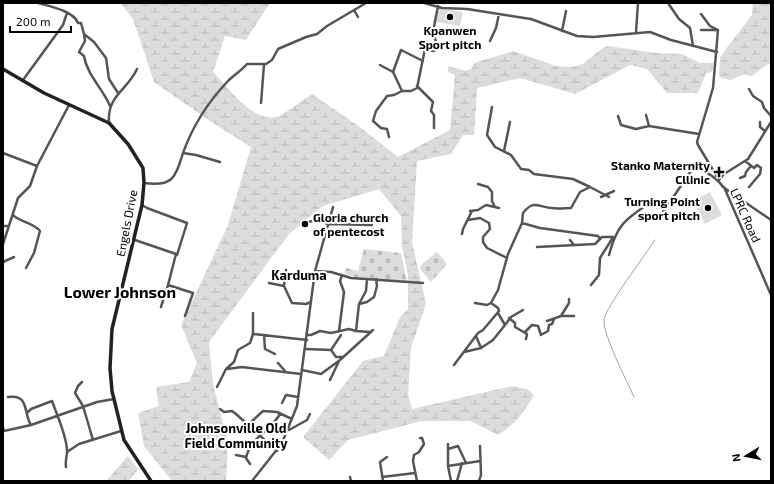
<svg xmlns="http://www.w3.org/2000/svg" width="774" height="484" font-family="'Exo 2',sans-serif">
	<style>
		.wetland { fill: url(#wetland-marsh) }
		.cemetery { fill: url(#cemetery-stones) }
		.green { fill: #dcdcdc }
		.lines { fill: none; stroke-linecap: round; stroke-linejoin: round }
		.stream { stroke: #a3a3a3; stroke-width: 1 }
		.street { stroke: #555; stroke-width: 2.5 }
		.secondary { stroke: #222; stroke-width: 3.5 }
		.poi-dot { fill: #000; stroke: #fff; stroke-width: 1.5 }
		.labels { text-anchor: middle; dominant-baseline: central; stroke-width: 4; stroke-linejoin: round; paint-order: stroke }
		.poi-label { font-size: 12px; font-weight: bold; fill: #000; stroke: #fff; text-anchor: end }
		.street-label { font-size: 12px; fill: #000; stroke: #fff }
		.neighbourhood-label { font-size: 13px; font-weight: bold; fill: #000; stroke: #fff }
		.district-label { font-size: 16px; font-weight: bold; fill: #000; stroke: #fff }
	</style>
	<defs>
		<pattern id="wetland-marsh" width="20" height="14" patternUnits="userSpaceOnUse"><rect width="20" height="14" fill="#dcdcdc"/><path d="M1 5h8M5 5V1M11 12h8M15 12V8" fill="none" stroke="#bbb"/></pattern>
		<pattern id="cemetery-stones" width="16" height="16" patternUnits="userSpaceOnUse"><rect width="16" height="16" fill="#dcdcdc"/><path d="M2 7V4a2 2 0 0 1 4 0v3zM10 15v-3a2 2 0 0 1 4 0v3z" fill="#bbb"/></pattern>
	</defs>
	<rect width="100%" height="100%" fill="#fff"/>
	<path class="wetland" d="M120,3h150l-24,37 -21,-4 -12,36c14,14 40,51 63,45 7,-1 29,-19 36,-23l45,31 41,32 52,-27 5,-55 -7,-3v-6l17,5 6,-2 3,-6 39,-12 43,15 17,1 10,-3 17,-14 7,-4 49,7 26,1 18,9h14l-2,9 -6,1 -8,20h-31l-20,-24 -17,-4 -55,29 -55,-16 -43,10 -3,47h-11l-12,19 -34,7 -5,81 14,62 -15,44 -3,47 4,14 100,-23 15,3 7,6c-11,19 -18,28 -36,40l-27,-14h-49l-74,19 -19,20 -26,-23 60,-76 21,-5 16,-39 8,-8v-34l-6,-29 -1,-30 -22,-27 -56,17 -34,28 -80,108 4,42 15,59 -2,38h-54l-28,-35 -6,-33 21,-7 -3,-19 33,-5 8,-19 -16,-38 47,-100 23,-78 -41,-26 -56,-39 -21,-63z
		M753,3h18v61h-3l-16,12 -8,-2 -14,6 -11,-3 1,-20 32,-42z
		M128,456l10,13 -9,12h-23z"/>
	<path class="cemetery" d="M364,249l37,4 6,29 -49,-4 -13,-4 1,-6 12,3z
		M437,252l10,12 -16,18 -11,-13 2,-5z"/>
	<path class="green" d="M439,9l24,3 -3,14 -24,-4z
		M710,192l12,23 -17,9 -12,-23z"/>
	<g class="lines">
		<path class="stream" d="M634,397c-7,-16 -31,-62 -30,-77 1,-12 42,-66 51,-80"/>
		<path class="street" d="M38,3c11,3 36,8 40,20h3l3,11 10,8 12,16 3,21 9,14
			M424,3l18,5 25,1 64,10 46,17 16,1 57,-5 21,8 46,12
			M668,3l11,16 11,9 3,18
			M354,10l4,7
			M701,14l9,12 8,4
			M701,30h16
			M718,30l-5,58 -16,54 1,3 21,35 5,-6 24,-15 23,-37
			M562,31l4,-20
			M636,32l2,-29
			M84,34l1,7 -6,11 5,4c3,19 19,33 26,50
			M490,41l6,-13 3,-14
			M380,65l13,7 9,19h9l6,-3 8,-39 9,2 2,-9 -3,-10 5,-26
			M393,72l8,-22 22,11
			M23,80l40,-55 4,-12
			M417,86l16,16 -2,9 3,4v13
			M749,89l4,7 9,6 2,6 7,8
			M261,103l3,-38
			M492,107l-5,28 8,12 16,8 10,14 8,1 5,4 39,5 17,8
			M646,115l3,11
			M618,116l3,9 15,4 13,-3 50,8
			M760,122v5l5,4
			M109,123c-2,-28 18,-32 28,-54
			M389,137l-2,-8 -6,-1 -8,-7 3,-10 11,-15 7,-1 8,-4
			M504,151l6,-29
			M3,153l34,13
			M183,153c10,-28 25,-51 45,-72 6,-6 13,-10 19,-17h19l6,-4 6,-11 28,-12 11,-3 10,-8 39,-23
			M745,161l9,7 3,-3 4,3 -1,6 -11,13
			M740,178l5,-2 1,-4 5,-6
			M144,183c29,4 31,-5 39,-30l13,2 24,7
			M478,184l10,3 4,5v9l3,6
			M724,187l47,108
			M601,197l13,-6
			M142,205l5,3 40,15 -10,32
			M470,211l8,-1 8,-5 13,3
			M13,215c6,7 20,7 27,16l-6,22 -8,15
			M659,218l34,-50c11,1 25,11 30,19l48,33
			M468,220l12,-2 9,5 1,6 -7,8v5l4,6 20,10
			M308,222l10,-2 10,4 44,1
			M522,223l1,-10c11,-14 15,-6 28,-5 7,1 14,0 20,0l9,-16 10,-5 19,10
			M3,226h6
			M462,234l1,-5 9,-18
			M135,240l41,14 -8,31 25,8 -8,23
			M570,240l4,5
			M3,244l15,-46 12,-12 7,-20 32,-61
			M537,247l58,-3 7,-7h11
			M609,255c8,-31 17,-36 42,-53l16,5
			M3,262l11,-5
			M315,271l16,1 20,6 72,5
			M269,283l15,3 8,17 14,1 5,-2
			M284,285l2,-15
			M591,285l8,-10 1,-17 12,-19
			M475,303l12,2 4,-2 7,-13 10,-36 14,-31 18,5 58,8 2,3
			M359,304l8,-2 7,-5 3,-11 -1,-7
			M161,307l7,-22
			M498,313l7,12 6,-8 12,-7
			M561,316l8,-13v-4
			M509,318l6,5v4l12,7 -1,5
			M547,321l14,-5h13
			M339,331l5,-39 -4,-11 2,-6
			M356,331l3,-27 7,-13 1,-12
			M525,332l7,-7 6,1 3,9 7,-4 1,-6 3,-1 2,-5
			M253,334l54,6
			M264,335l1,14 10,5
			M307,335h4l9,-4 11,2 18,-4 7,2 14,1
			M481,348l12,-8 12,-15
			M306,349l25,1 10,-15
			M331,350l5,7h6
			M464,352l17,-4 -5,-12
			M278,363l7,8
			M454,365l24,-32 5,-3 16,-19 -1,-3 -7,-5
			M227,369l15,-2 59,7
			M302,370l19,4 19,-14 33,-30
			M330,380l9,-19
			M82,382l-4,4 -3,7 8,13 10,34
			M217,387l9,-18 8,-7 4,-12 12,-7 3,-9v-21
			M282,403l4,-8 12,2
			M220,409l4,3 8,-1 4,3 41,37
			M27,413l4,-4 21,-8c5,14 15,36 15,50 0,6 -2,10 -1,16
			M249,424l14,-13 14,1 15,7
			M31,425l66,-23 17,-3
			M3,428l1,3 27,-6c-8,-12 -1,-31 -23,-28
			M289,430l18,-10 3,-6
			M448,444v22
			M448,449l10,-3 8,17
			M67,452l12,-8 42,-13
			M236,455l10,2
			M250,464l-4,-6c5,-22 23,-25 34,-44
			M350,477l1,4
			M382,477l33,-4
			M252,481l30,-38 15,-37 18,-135 18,-64
			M383,481l-3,-19 7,-5
			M417,481l-4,-20 1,-6 5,-3 5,-8 -2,-6h-2
			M451,481l-3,-15 32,-5
			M457,481l5,-18
			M479,481l2,-6 -1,-29"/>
		<path class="secondary" d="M3,69l41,24 65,30 19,21 15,24 1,15 -2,22 -30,124 -2,39 2,23 12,49 27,41"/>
	</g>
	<g class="poi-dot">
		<circle cx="450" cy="17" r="4"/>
		<path d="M717 166h4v4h4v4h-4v4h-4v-4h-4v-4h4z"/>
		<circle cx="708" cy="208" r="4"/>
		<circle cx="305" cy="224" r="4"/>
	</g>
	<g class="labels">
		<g class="poi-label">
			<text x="450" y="30" text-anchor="middle">Kpanwen<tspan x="450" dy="14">Sport pitch</tspan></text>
			<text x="710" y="165">Stanko Maternity<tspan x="710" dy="14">Cllinic</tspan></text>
			<text x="700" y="201">Turning Point<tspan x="700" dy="14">sport pitch</tspan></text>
			<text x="313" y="217" text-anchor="start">Gloria church<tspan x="313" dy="14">of pentecost</tspan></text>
		</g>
		<g class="street-label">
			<text transform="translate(746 215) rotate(66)">LPRC Road</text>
			<text transform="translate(126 223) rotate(-79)">Engels Drive</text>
		</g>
		<g class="neighbourhood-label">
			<text x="299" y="275">Karduma</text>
			<text x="236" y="428">Johnsonville Old<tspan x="236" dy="15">Field Community</tspan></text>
		</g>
		<g class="district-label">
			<text x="120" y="291">Lower Johnson</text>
		</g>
	</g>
	<rect width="774" height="484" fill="none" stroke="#000000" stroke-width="8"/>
	<g transform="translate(746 456) rotate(260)" stroke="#ffffff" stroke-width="3" paint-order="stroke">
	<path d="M0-3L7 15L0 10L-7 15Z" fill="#000000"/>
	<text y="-6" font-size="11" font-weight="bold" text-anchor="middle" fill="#000000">N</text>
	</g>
	<path d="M10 26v6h61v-6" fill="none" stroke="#000000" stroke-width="2"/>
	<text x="16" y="26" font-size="12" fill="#000000" stroke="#ffffff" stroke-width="3" paint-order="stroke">200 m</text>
</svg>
